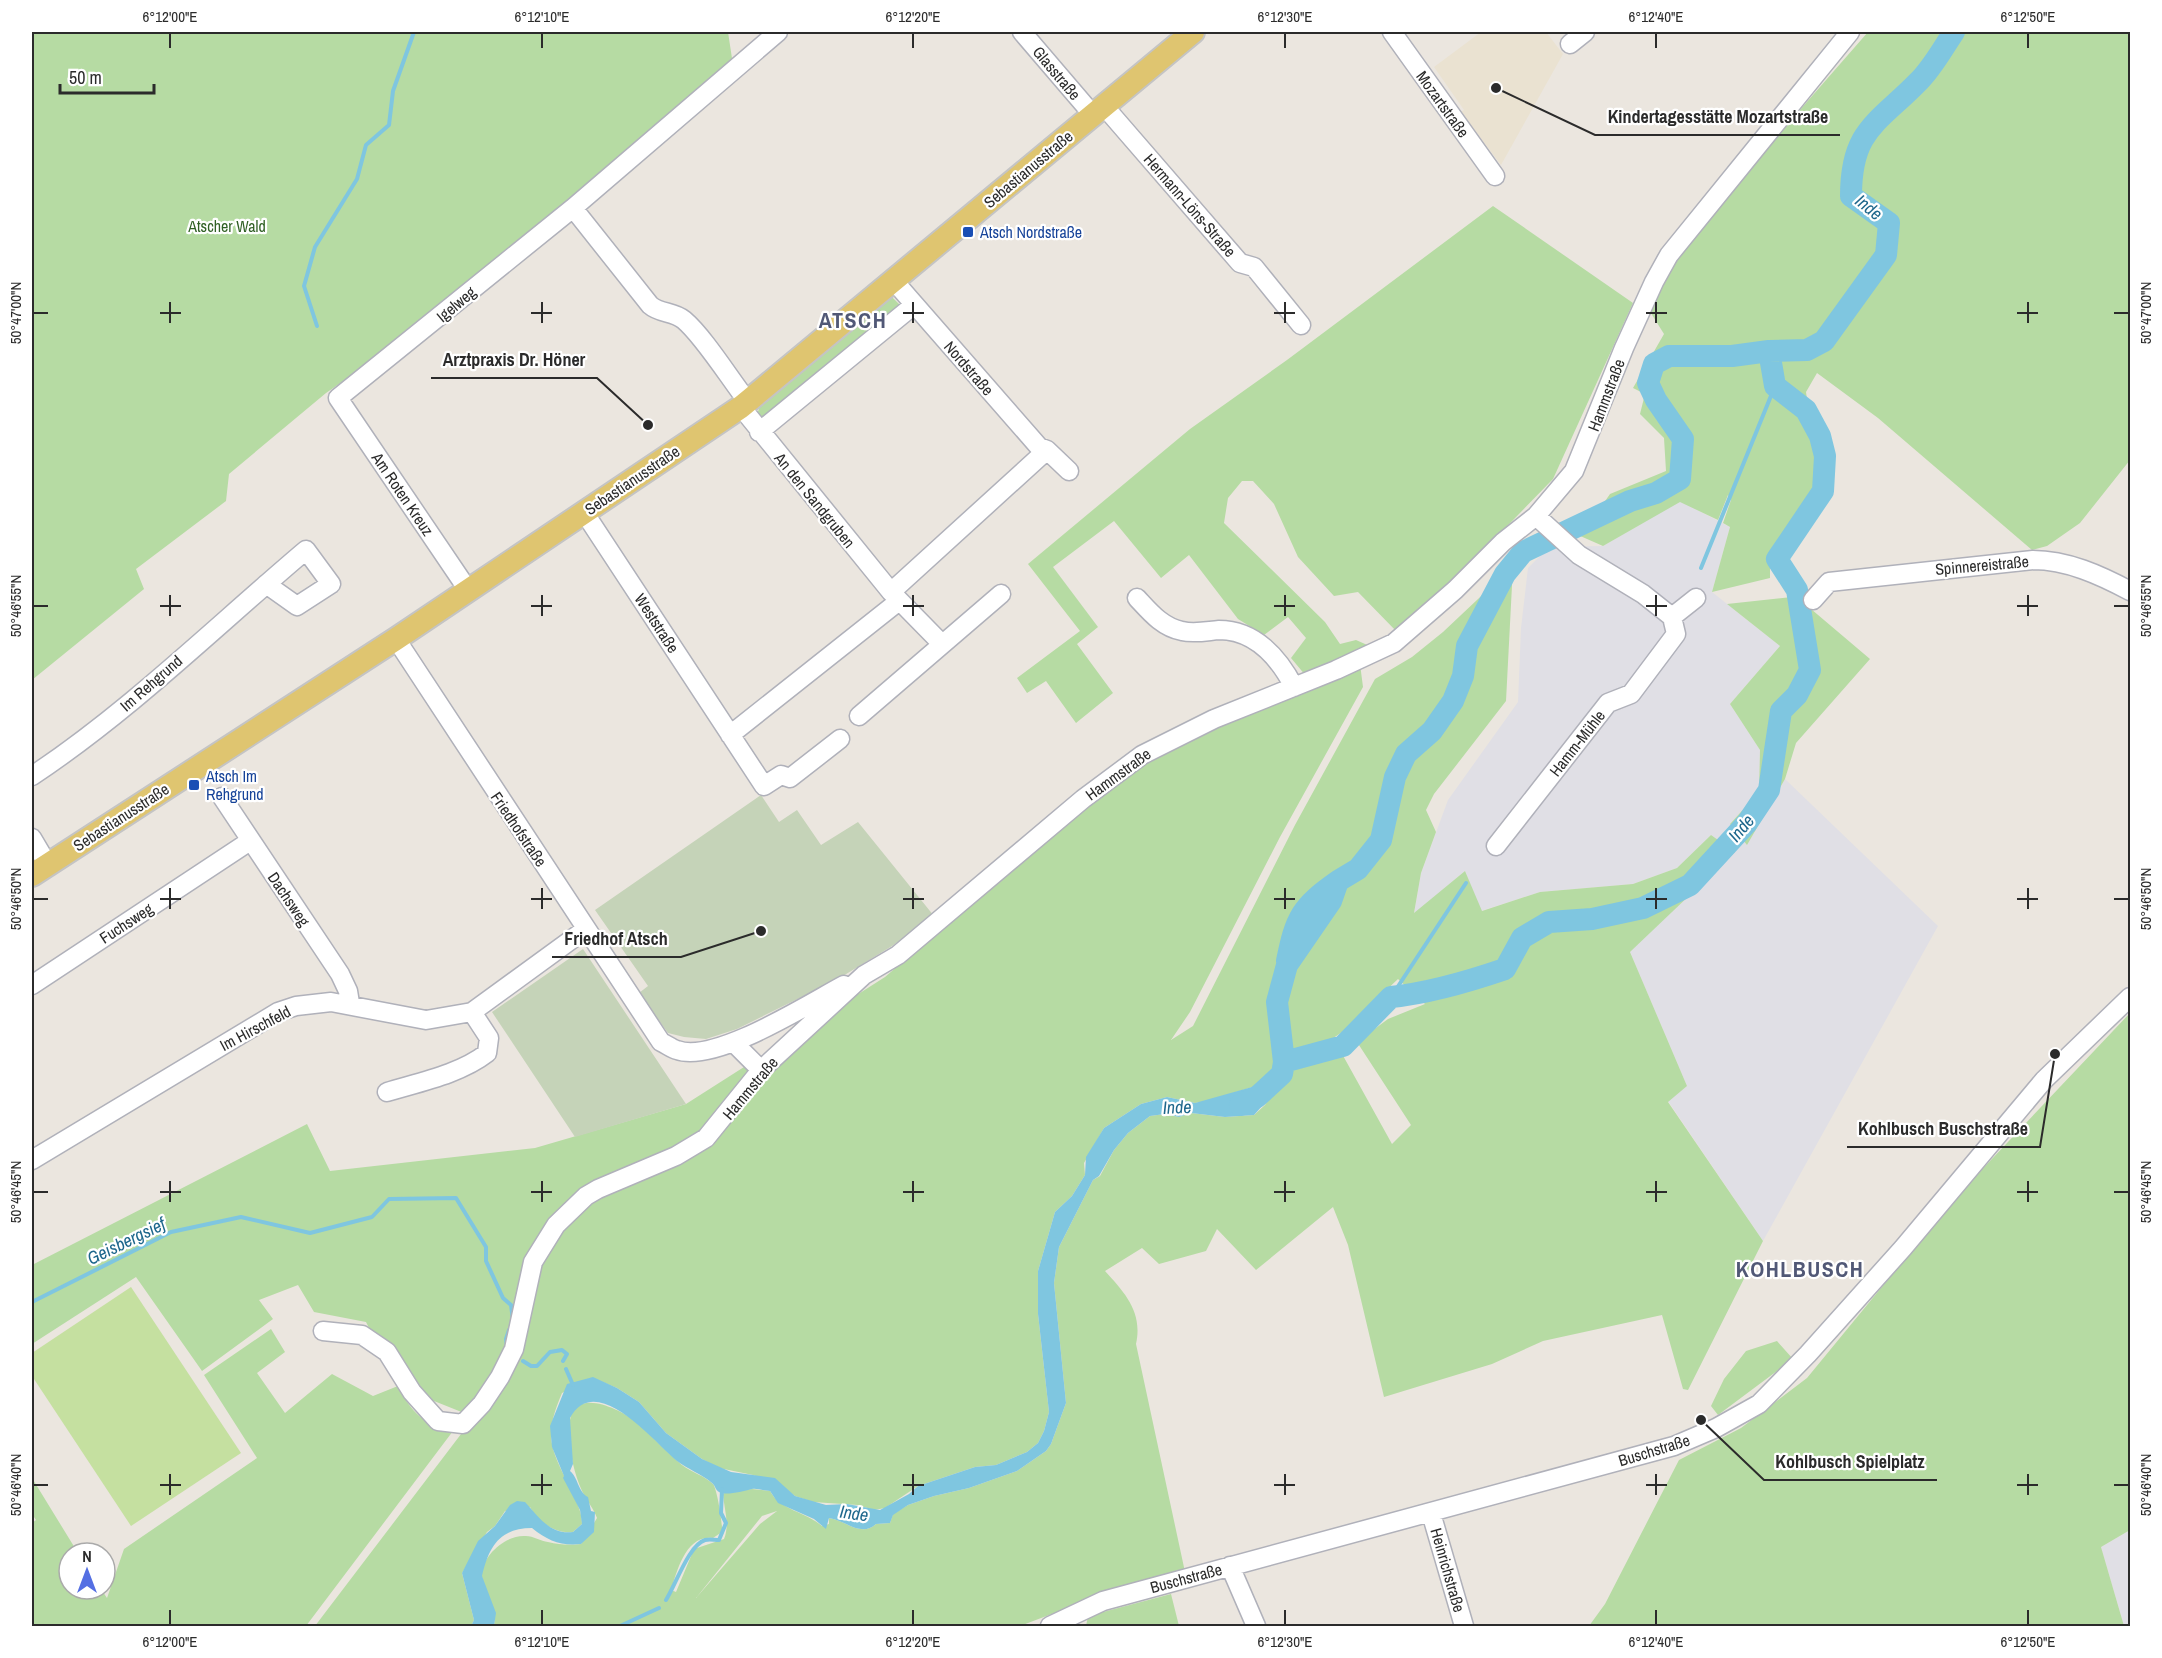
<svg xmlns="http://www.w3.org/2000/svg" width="2162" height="1658" font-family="'Archivo Narrow',sans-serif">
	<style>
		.industrial { fill: #e0dfe5 }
		.education { fill: #eae2d1 }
		.green { fill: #b6dba3; fill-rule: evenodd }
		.cemetery { fill: #c5d3b8 }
		.pitch { fill: #c5e0a0 }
		.water { fill: #7fc6e0 }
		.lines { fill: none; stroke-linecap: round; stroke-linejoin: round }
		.stream { stroke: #7fc6e0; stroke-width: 4 }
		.river { stroke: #7fc6e0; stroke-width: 22 }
		.minor-casing { stroke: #b0b1ba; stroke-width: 21 }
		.major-casing { stroke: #c4c4c4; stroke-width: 26 }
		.minor { stroke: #fff; stroke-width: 18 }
		.major { stroke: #dfc570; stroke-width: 22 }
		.ticks { fill: none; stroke: #2b2b2b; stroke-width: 2 }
		.transit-dot { fill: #1a4fb4; stroke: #fff; stroke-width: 2 }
		.labels { text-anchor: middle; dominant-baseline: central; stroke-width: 4.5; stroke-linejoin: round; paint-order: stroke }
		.street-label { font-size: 16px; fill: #2b2b2b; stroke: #fff }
		.park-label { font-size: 16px; fill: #306024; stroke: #fff }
		.transit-label { font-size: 16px; fill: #164399; stroke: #fff; text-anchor: start }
		.water-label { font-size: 18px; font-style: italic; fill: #1e678c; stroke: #fff }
		.district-label { font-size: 22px; font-weight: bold; letter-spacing: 1.5px; fill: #515876; stroke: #fff }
		.leader { fill: none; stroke: #2b2b2b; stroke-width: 2 }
		.callout-dot { fill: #2b2b2b; stroke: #fff; stroke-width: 2 }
		.callout-label { font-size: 18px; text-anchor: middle; font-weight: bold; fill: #2b2b2b; stroke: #fff; stroke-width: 4.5; stroke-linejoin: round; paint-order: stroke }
		.neatline { fill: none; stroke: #2b2b2b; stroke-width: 2 }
		.ticks-label { font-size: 15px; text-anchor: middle; fill: #2b2b2b }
	</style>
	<rect width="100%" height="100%" fill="#ebe6df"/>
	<path class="industrial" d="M1680,501l50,26 -18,65 68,54 -50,58 30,46 -1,42 -29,32 17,20 38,-65 153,147 -175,315 -95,-140 19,-15 -57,-134 104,-100 -23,-17 -34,33 -44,16 -93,8 -59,19 -16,-40 -51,43 7,-41 27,-73 70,-98 3,-74 7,-60 21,-21 54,-1z
		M2130,1530v96h-6l-23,-79z"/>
	<path class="education" d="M1481,32h65l17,22 -62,111 -40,-53 3,-2 -30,-43z"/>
	<path class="green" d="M32,32h696l5,33 -301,254 -106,74 -97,81 -3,27 -90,68 8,20 -112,91z
		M1868,32h262v428l-50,63 -33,23 -15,4 -154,-132 -61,-45 -11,19 2,14 -7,3 11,19 9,28 -1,33 -50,71v18l-58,14 18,-65 -7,-4 8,-23 -3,-5 -10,25 -38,-18 -77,44 -41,-18 41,-24 7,-10 56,-23 -2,-33 -24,-24 5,-20 -12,-6 31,-54 -15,-24 24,-51 35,-44z
		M1493,206l140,97 -80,176 -105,108 -51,45 -39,-40 -24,4 -36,-39 -24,-53 -21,-23h-11l-14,17 -4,25 101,99 15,22 16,-4 18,8 -68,28 -15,-18 15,-20 -18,-21 -24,18 -26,-16 -49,-64 -28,23 -47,-57 -61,46 45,60 -21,17 36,49 -37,30 -30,-42 -19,12 -10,-15 63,-47 -52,-67 162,-135 97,-69z
		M888,293l13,13 -136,118 -9,-6 5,-16z
		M1513,566l-7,135 -72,93 -8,16 10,22 -15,41 -7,40 51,-42 17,40 58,-19 93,-8 44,-16 34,-33 24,17 -105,100 57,134 -19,16 95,139 -75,149 -5,-1 -21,-74 -119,26 -51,23 -108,33 -36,-152 -15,-38 -77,63 -39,-41 -11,22 -47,13 -17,-16 -37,23c20,22 38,41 31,73l49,228 -75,20 -90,34h-526c3,-21 -9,-29 -12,-49 -2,-20 24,-43 44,-41 7,0 15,5 22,6 12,3 22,3 33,2l16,-26c-3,-9 -10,-17 -15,-27 -9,-20 -15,-48 -12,-71 5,-33 50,-11 65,1 16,13 30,30 47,44 9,7 23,11 31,19 4,4 10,42 9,48l-9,6c-27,-4 -36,33 -42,52l5,2 18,-43 30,-10c6,-15 0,-30 -1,-45l3,-2 26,-3 18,2c10,19 36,21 52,35l7,-2v-6c16,2 32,20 47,6l14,-1 3,-9 15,-9 26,-9 35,-8 48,-17 29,-20 5,-7 15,-41 -12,-120 5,-36 34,-67 7,-4 14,-26 14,-17 22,-17 15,-2 14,3 12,-4 34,4 29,-2 11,-10 21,-32 12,-8 26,-3 17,-10 51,92 19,-19 -54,-83 31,-23 37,-15 -27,-25 -56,53 -60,42 -23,11 -52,16 -12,2 -28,-6 -26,7 -37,24 -20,35 1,12 -13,21 -17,16 -17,59v43l11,98 -5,19 -6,12 -11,9 -31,13 -21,2 -57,19 -33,22 -11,2 -16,-5 -45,-3 -18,-6 -15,-11 -27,-10 -34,-7 -17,-9 -36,-26 -27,-31 -22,-14 -24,-10 -31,15c-20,47 -10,56 10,99 5,11 10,20 10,32l-9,8c-18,2 -35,-10 -43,-25l-25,4 -10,15 -8,6 -25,41 12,47 -3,6h-156l159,-209 -75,-30c12,26 26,38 54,44l-147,195h-274v-103l4,-3 -4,-6v-36l46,75h-9v36h32l6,9 17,-49 133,-91 -53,-83 67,-46 14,23 -28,21 28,40 47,-39 41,22 25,-10 -32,-64 -52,-10 -16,-27 -39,15 14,19 -71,52 -66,-94 -104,67v-79l275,-141 23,47 205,-23 151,-44 199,-127 217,-187 68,-44 190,-82 3,23 -83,150 -90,175 -19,28 22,-14 102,-201 80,-146 37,-22 31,-25zM777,1511l-17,13 -64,74 66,-82z
		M1810,595l1,14 59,50 -74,84 -11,36 -38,66 -17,-21 29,-32 1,-42 -30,-46 50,-58 -53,-42z
		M2130,1013v517l-29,17 23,79h-535l16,-22 74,-144 62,-32 66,-50 148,-180z
		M1777,1341l16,18 -75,56 -7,-9 13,-27 22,-28z
		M1171,1594l8,32h-93l2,-10z"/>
	<path class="cemetery" d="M761,795l18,27 18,-12 24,35 37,-23 76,94 -42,30 -54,33 -101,50 -31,10 -22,-2 -16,-4 -29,-40 9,-7 -53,-76z
		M583,949l103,155 -111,33 -83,-125z"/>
	<path class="pitch" d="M131,1287l110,166 -110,73 -99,-150v-23z"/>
	<path class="water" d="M1259,1085l14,9 -19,21 -29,2 -34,-4 -12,4 -14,-3 -15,2 -22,17 -14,17 -15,26 -6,4 -34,67 -5,36 12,120 -15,41 -5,7 -29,20 -48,17 -35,8 -26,9 -15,10 -3,8 -14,1c-15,14 -31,-4 -47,-6l-3,11 -12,-10 -36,-16 -8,-12c-5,0 -13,-3 -18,-2 -9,2 -22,6 -31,4 -6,-2 -5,-7 -9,-10 -10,-9 -25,-14 -35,-22 -23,-19 -81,-91 -107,-43l3,46 -3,7c8,6 8,21 18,26l3,14 4,1 -1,20 -13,12c-20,2 -33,-3 -49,-16 -32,0 -43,18 -50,48l14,37 -2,13h-23l3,-6 -12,-47 16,-32 17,-15 15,-21 7,-4 8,1c14,15 25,33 48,30l9,-8 -2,-14 -17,-32 1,-2 -12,-29 -2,-21 17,-42 26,-7 24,11 22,14 27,31 36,26 29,13 44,6 20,18 31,9 21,-1 33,6 29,-16 9,-8 57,-19 21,-2 31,-13 11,-9 6,-12 5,-19 -11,-98v-43l17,-59 17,-16 13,-21 1,-18 18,-29 37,-24 26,-7 28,6z"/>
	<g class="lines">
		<path class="stream" d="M317,326l-13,-40 11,-39 42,-68 9,-34 23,-20 4,-34 21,-59
			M1701,568l74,-182
			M1391,997l75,-114
			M32,1302l139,-70 70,-15 69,16 62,-16 17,-18 67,-1 30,49v14l17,37 8,7 2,15
			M507,1346l-1,-7 3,-9
			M523,1361l8,5h6l13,-14 12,-2 5,4 -4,7
			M566,1369l7,16
			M666,1600c10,-16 23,-55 39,-60 5,-1 9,0 14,0l7,-17 -5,-10 1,-24
			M620,1626l39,-18"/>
		<path class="river" d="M1287,961c9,-44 14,-54 51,-80
			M1284,1062l59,-16 48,-49c39,-4 76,-15 114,-28l17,-31 27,-16 43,-3 51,-11 47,-23 57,-62 22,-33 12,-79 16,-16 13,-25 -13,-80 -20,-31 46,-68 2,-35 -5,-20 -14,-26 -31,-24 -6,-35
			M1240,1105l17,-8 25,-23 2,-12 -7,-60 10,-37 44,-64 7,-20 20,-12 23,-29 14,-63 11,-23 26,-23 21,-30 10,-25 4,-30 38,-72 18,-22 107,-51 26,-8 24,-14 3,-40 -27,-39 -8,-17 6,-19 15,-8h63l37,-5 38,-1 17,-9 62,-86 3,-32 -38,-27c0,-66 26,-72 68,-115 14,-14 24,-33 35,-49"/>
		<defs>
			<path id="minor" d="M1022,32l71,83
				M1392,32l103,144
				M1570,44l15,-12
				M1104,106l136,157 14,4 47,58
				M573,208l205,-176
				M894,281l145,166 8,3 22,21
				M741,407l150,185 51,52
				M759,432l155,-127
				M584,512l180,274 17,-11 9,3 50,-39
				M468,590l-130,-192 235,-190 77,97c10,9 23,6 34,15 20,17 46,59 64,82
				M891,592l156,-142
				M1137,598c13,14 25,29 45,33 12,3 25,0 37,-1 36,0 60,28 75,57
				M1813,600l16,-18 204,-22c34,0 67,15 97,31
				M1672,617l24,-19
				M396,639l265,403c5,2 11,7 16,8 38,14 131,-46 167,-65
				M859,716l142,-122
				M730,735l169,-134
				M32,776c98,-65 184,-150 274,-226l25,34 -34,22 -31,-22
				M222,797l118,177 8,17 2,12
				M32,838l16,27
				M1496,846l112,-143 23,-9 45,-60 -4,-17 -29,-23 -64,-39 -43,-39
				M32,985l218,-144
				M734,1043l27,27
				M387,1092c33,-10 73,-18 100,-39l2,-15 -17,-26
				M32,1160l246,-148 18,-6 35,-4 95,18 46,-8 114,-83
				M323,1331l39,4 25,17 25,40 26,29 25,3 19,-20 18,-27 14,-28 19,-87 23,-37 30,-29 12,-7 78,-33 30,-18 55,-68 103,-95 34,-20 185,-156 59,-44 72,-36 122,-49 58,-27 61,-53 48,-48 33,-26 38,-45 50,-123 30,-66 15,-27 181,-223
				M1431,1513l33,113
				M1230,1566l26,60
				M1050,1626l53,-25 571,-155 42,-18 43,-24 49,-50 95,-106 141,-168 86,-83"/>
			<path id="major" d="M32,875l364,-236 345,-232 452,-375"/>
		</defs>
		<use href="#minor" class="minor-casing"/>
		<use href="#major" class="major-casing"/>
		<use href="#minor" class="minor"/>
		<use href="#major" class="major"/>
	</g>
	<path class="ticks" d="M170,33v15M542,33v15M913,33v15M1285,33v15M1656,33v15M2028,33v15M170,302v21M542,302v21M913,302v21M1285,302v21M1656,302v21M2028,302v21M33,313h15M160,313h21M531,313h21M903,313h21M1274,313h21M1646,313h21M2017,313h21M2114,313h15M170,595v21M542,595v21M913,595v21M1285,595v21M1656,595v21M2028,595v21M33,606h15M160,606h21M531,606h21M903,606h21M1274,606h21M1646,606h21M2017,606h21M2114,606h15M170,888v21M542,888v21M913,888v21M1285,888v21M1656,888v21M2028,888v21M33,899h15M160,899h21M531,899h21M903,899h21M1274,899h21M1646,899h21M2017,899h21M2114,899h15M170,1181v21M542,1181v21M913,1181v21M1285,1181v21M1656,1181v21M2028,1181v21M33,1192h15M160,1192h21M531,1192h21M903,1192h21M1274,1192h21M1646,1192h21M2017,1192h21M2114,1192h15M170,1474v21M542,1474v21M913,1474v21M1285,1474v21M1656,1474v21M2028,1474v21M33,1485h15M160,1485h21M531,1485h21M903,1485h21M1274,1485h21M1646,1485h21M2017,1485h21M2114,1485h15M170,1610v15M542,1610v15M913,1610v15M1285,1610v15M1656,1610v15M2028,1610v15"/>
	<g class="transit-dot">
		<rect x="962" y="226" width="12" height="12" rx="3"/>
		<rect x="188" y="779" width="12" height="12" rx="3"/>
	</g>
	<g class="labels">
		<g class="street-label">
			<text transform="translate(1057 73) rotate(50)">Glasstraße</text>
			<text transform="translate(1443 104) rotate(54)">Mozartstraße</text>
			<text transform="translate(1028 169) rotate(-40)">Sebastianusstraße</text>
			<text transform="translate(1190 205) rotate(49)">Hermann-Löns-Straße</text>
			<text transform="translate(456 304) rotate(-40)">Igelweg</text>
			<text transform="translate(969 368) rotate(49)">Nordstraße</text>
			<text transform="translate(1606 395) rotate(-69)">Hammstraße</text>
			<text transform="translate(632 480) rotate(-34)">Sebastianusstraße</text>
			<text transform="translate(403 494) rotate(56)">Am Roten Kreuz</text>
			<text transform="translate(815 500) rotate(51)">An den Sandgruben</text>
			<text transform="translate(1982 565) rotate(-5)">Spinnereistraße</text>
			<text transform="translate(657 623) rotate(57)">Weststraße</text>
			<text transform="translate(151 683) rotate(-41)">Im Rehgrund</text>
			<text transform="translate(1577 743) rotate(-52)">Hamm-Mühle</text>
			<text transform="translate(1118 774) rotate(-36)">Hammstraße</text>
			<text transform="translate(121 817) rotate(-33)">Sebastianusstraße</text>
			<text transform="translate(519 829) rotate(56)">Friedhofstraße</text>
			<text transform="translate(289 899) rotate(56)">Dachsweg</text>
			<text transform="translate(126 923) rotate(-33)">Fuchsweg</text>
			<text transform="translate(255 1028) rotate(-28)">Im Hirschfeld</text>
			<text transform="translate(750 1088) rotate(-50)">Hammstraße</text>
			<text transform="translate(1654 1450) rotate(-17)">Buschstraße</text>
			<text transform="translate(1448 1570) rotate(74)">Heinrichstraße</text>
			<text transform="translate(1186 1578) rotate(-15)">Buschstraße</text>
		</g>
		<g class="park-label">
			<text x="227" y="226">Atscher Wald</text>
		</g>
		<g class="transit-label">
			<text x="980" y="232">Atsch Nordstraße</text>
			<text x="206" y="776">Atsch Im<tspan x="206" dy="18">Rehgrund</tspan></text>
		</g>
		<g class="water-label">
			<text transform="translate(1869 207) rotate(39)">Inde</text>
			<text transform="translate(1741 828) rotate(-50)">Inde</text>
			<text transform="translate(1177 1107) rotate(-2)">Inde</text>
			<text transform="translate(126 1241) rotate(-26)">Geisbergsief</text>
			<text transform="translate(854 1513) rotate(8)">Inde</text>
		</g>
		<g class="district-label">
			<text x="853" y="320">ATSCH</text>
			<text x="1800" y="1269">KOHLBUSCH</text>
		</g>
	</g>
	<path class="leader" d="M1496 88L1595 135H1840M648 425L597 378H431M761 931L681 957H552M2055 1054L2040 1147H1847M1701 1420L1764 1480H1937"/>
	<g class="callout-dot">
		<circle cx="1496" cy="88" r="6"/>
		<circle cx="648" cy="425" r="6"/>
		<circle cx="761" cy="931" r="6"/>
		<circle cx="2055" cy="1054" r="6"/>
		<circle cx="1701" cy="1420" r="6"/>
	</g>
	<g class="callout-label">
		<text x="1718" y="123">Kindertagesstätte Mozartstraße</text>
		<text x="514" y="366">Arztpraxis Dr. Höner</text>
		<text x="616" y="945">Friedhof Atsch</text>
		<text x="1943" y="1135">Kohlbusch Buschstraße</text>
		<text x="1850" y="1468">Kohlbusch Spielplatz</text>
	</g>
	<rect width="2162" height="1658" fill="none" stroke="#ffffff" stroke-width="66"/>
	<g transform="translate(87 1571)"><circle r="28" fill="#ffffff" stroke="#aaaaaa" stroke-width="1.5"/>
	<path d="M0-4.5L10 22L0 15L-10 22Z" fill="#546fe3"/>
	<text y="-9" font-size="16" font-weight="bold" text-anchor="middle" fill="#2b2b2b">N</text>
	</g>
	<path d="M60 84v9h94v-9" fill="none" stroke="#2b2b2b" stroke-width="3"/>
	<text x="69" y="84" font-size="18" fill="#2b2b2b" stroke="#ffffff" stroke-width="4.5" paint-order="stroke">50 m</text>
	<rect x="33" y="33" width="2096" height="1592" class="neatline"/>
	<g class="ticks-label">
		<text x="170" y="22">6°12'00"E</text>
		<text x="542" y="22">6°12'10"E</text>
		<text x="913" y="22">6°12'20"E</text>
		<text x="1285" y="22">6°12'30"E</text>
		<text x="1656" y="22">6°12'40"E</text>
		<text x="2028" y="22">6°12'50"E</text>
		<text transform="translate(16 313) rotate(-90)" y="5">50°47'00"N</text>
		<text transform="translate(2146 313) rotate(-90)" y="5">50°47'00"N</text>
		<text transform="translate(16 606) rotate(-90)" y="5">50°46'55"N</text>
		<text transform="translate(2146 606) rotate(-90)" y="5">50°46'55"N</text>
		<text transform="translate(16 899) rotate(-90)" y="5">50°46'50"N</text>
		<text transform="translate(2146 899) rotate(-90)" y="5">50°46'50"N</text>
		<text transform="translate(16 1192) rotate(-90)" y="5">50°46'45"N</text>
		<text transform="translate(2146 1192) rotate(-90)" y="5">50°46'45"N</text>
		<text transform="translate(16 1485) rotate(-90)" y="5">50°46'40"N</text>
		<text transform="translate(2146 1485) rotate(-90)" y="5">50°46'40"N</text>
		<text x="170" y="1647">6°12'00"E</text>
		<text x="542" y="1647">6°12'10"E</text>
		<text x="913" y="1647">6°12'20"E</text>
		<text x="1285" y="1647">6°12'30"E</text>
		<text x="1656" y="1647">6°12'40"E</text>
		<text x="2028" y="1647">6°12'50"E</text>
	</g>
</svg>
